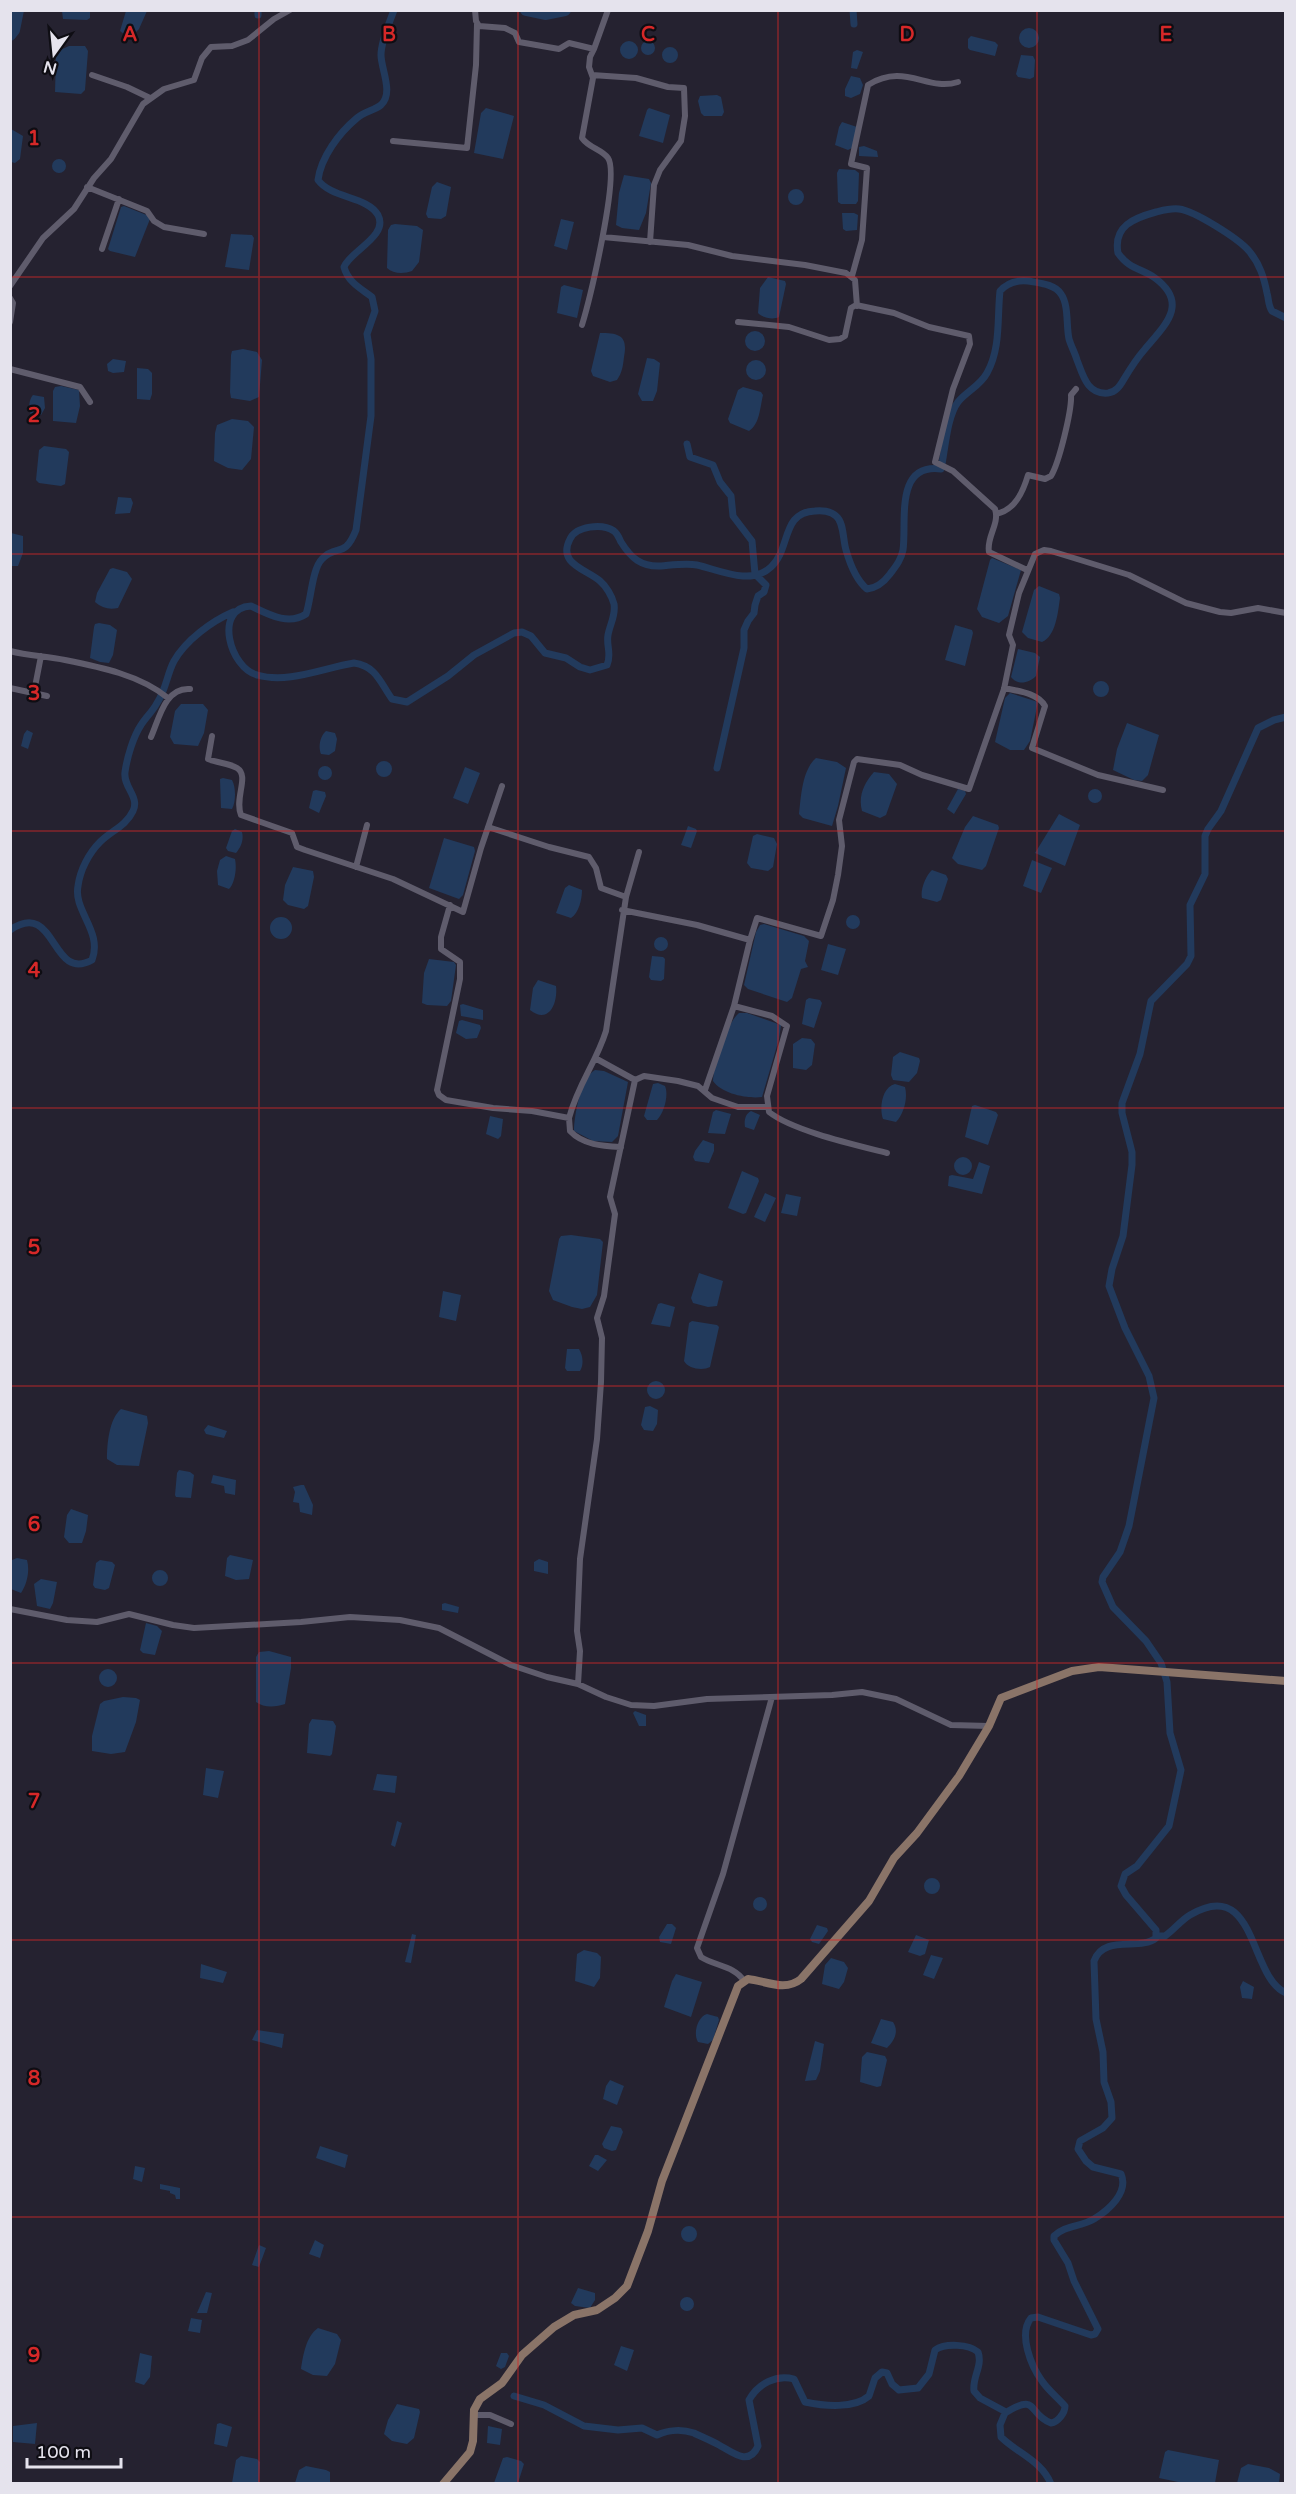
<svg xmlns="http://www.w3.org/2000/svg" width="1296" height="2494" font-family="'Varela Round',sans-serif">
	<style>
		.water { fill: #223a5c }
		.lines { fill: none; stroke-linecap: round; stroke-linejoin: round }
		.canal { stroke: #223a5c; stroke-width: 7 }
		.river { stroke: #223a5c; stroke-width: 12 }
		.street { stroke: #5f5c6c; stroke-width: 6 }
		.secondary { stroke: #8a7468; stroke-width: 8 }
		.grid { fill: none; stroke: #d62828; stroke-width: 1.5; stroke-opacity: 0.55 }
		.grid-label { font-size: 20px; text-anchor: middle; font-weight: bold; fill: #d62828; stroke: #0e0d13; stroke-width: 4.5; stroke-linejoin: round; paint-order: stroke }
	</style>
	<rect width="100%" height="100%" fill="#252230"/>
	<path class="water" d="M62,11h28v7l-3,2 -24,-1z
		M126,11h21l-8,18 -6,6h-8l-5,-4z
		M1019 38a10 10 0 1 1 20 0a10 10 0 1 1-20 0Z
		M971,36l24,6 3,3 -3,11 -25,-6 -2,-2v-9z
		M620 50a9 9 0 1 1 18 0a9 9 0 1 1-18 0Z
		M641 48a7 7 0 1 1 14 0a7 7 0 1 1-14 0Z
		M69,46h16l3,5 -3,39 -4,4 -26,-2 1,-35 2,-6z
		M662 55a8 8 0 1 1 16 0a8 8 0 1 1-16 0Z
		M857,50l6,2 -6,17 -6,-1 2,-16z
		M1021,55l12,1 2,4 -1,17 -4,2 -12,-2 -2,-3z
		M851,76l9,2 3,7 -3,9 -9,4 -6,-2v-7z
		M717,95l4,2 3,15 -2,4h-18l-3,-3 -3,-12 2,-5z
		M486,108l28,8 -11,43 -29,-6 7,-40z
		M649,108l21,7 -7,28 -24,-7 8,-26z
		M842,122l15,5 -5,21 -4,2 -13,-5 4,-18z
		M11,129l12,7 -3,23 -5,4 -4,-1z
		M864,146l13,5 1,6 -19,-1v-9z
		M52 166a7 7 0 1 1 14 0a7 7 0 1 1-14 0Z
		M839,169l16,1 4,3 -1,28 -2,3h-15l-3,-2 -1,-29z
		M624,175l25,4 2,4 -5,30 -7,17 -17,-2 -6,-3 3,-32z
		M437,182l14,5 -5,29 -5,3 -13,-1 -2,-4 6,-27z
		M788 197a8 8 0 1 1 16 0a8 8 0 1 1-16 0Z
		M124,206l25,10 1,3 -15,38 -25,-6 -2,-2 13,-42z
		M842,213h12l4,2 -1,15 -11,1 -3,-2z
		M561,219l13,3 -7,28 -13,-4z
		M395,224l22,2 6,4 -4,32 -7,9c-8,3 -19,3 -25,-3l1,-38 3,-5z
		M231,234l21,1 2,3 -5,32 -24,-3z
		M768,277l17,4 1,3 -7,33c-6,3 -16,1 -21,-4l2,-25z
		M564,285l19,5 -6,28 -20,-5 4,-26z
		M745 341a10 10 0 1 1 20 0a10 10 0 1 1-20 0Z
		M600,333c20,0 28,3 24,24 -1,9 -2,16 -7,23l-7,2 -17,-6 -2,-5z
		M243,349l14,3 5,8 -3,37 -9,4 -19,-3 -1,-6 1,-37 1,-4z
		M647,358l7,1 6,4 -3,28 -4,10h-11l-4,-7z
		M113,359l13,2 -2,11 -11,1 -5,-2 -1,-7z
		M746 370a10 10 0 1 1 20 0a10 10 0 1 1-20 0Z
		M137,368l11,1 4,4v21l-2,6 -13,-1z
		M61,386l18,4 1,16 -4,17 -23,-2v-30l2,-4z
		M743,387l18,5 2,3c-3,12 -3,29 -14,36l-19,-8 -2,-4 10,-29z
		M33,395l11,2 1,11 -4,7h-10c-3,-5 -2,-16 2,-20z
		M232,419l16,2 6,6 -3,32 -9,11 -14,-2 -14,-7 1,-28 2,-8z
		M44,446l22,3 3,3 -4,32 -4,2 -22,-3 -3,-3 3,-30z
		M118,497l13,1 2,5 -3,10 -15,1z
		M11,533l12,3v17l-5,13h-7z
		M992,558l29,12 -13,46 -9,7 -17,-6 -5,-8 13,-49z
		M113,568l14,4 5,7 -14,29c-9,2 -16,0 -23,-6l2,-9 13,-24z
		M1039,586l20,8 1,4c-2,14 -4,38 -18,44l-14,-4 -6,-6 12,-42z
		M99,623l11,2 7,5 -4,25 -4,8 -9,-1 -10,-4 4,-31 1,-3z
		M955,625l17,5 1,3 -8,33 -20,-6z
		M1018,649l17,4 5,4 -4,19c-7,7 -18,10 -25,1z
		M1093 689a8 8 0 1 1 16 0a8 8 0 1 1-16 0Z
		M1010,693l28,9 -8,39 -6,9h-14l-15,-8 10,-44z
		M181,704h22l5,6 -4,23 -6,13 -24,-2 -4,-7 5,-26z
		M1127,723l32,12 -11,40 -6,6 -8,-1 -21,-10 4,-21z
		M27,730l6,3 -5,16 -7,-3 3,-12z
		M326,731l9,2 2,6 -2,12 -6,4 -8,-1c-3,-7 -1,-18 5,-23z
		M816,758l21,4 9,6 -8,38 -6,20 -29,-8 -4,-4c2,-17 3,-44 17,-56z
		M376 769a8 8 0 1 1 16 0a8 8 0 1 1-16 0Z
		M318 773a7 7 0 1 1 14 0a7 7 0 1 1-14 0Z
		M465,767l15,6 -12,31 -15,-6z
		M874,772l15,2 8,10 -11,31 -6,3 -18,-7c-4,-15 2,-28 12,-39z
		M223,778l9,2c4,7 4,22 0,29l-11,-1 -1,-29z
		M1088 796a7 7 0 1 1 14 0a7 7 0 1 1-14 0Z
		M958,789l7,2 1,3 -12,20 -7,-5z
		M316,790l9,2 1,4 -7,17 -10,-5 4,-17z
		M1059,814l21,11 -15,41 -30,-13z
		M973,816l25,9 1,3 -13,38 -4,4 -24,-6 -6,-6 13,-31z
		M688,826l8,3 1,2 -6,17 -10,-3z
		M235,829l7,3c2,8 -1,15 -6,21l-8,-2 -2,-3 6,-17z
		M757,834l17,4 3,6 -4,23 -5,4 -17,-3 -4,-5 6,-27z
		M444,838l30,9 1,4 -12,44 -4,4 -30,-11z
		M226,856l9,3c2,9 0,24 -6,30l-11,-4 -1,-14 3,-11z
		M1032,860l20,8 -11,25 -18,-7z
		M293,867l20,4 1,6 -6,29 -4,3 -16,-4 -5,-5 2,-15z
		M932,870l14,5 2,4 -7,21 -4,2 -15,-4c-2,-8 4,-23 10,-28z
		M569,885l13,5c0,9 -3,23 -11,28l-15,-5 9,-25z
		M846 922a7 7 0 1 1 14 0a7 7 0 1 1-14 0Z
		M270 928a11 11 0 1 1 22 0a11 11 0 1 1-22 0Z
		M764,924l40,12 5,5 -4,20 3,6 -7,2 -9,29 -5,4 -39,-13 -4,-4 12,-53 4,-7z
		M654 944a7 7 0 1 1 14 0a7 7 0 1 1-14 0Z
		M828,944l18,5 -8,26 -17,-5z
		M652,956l11,1 2,2 -1,20 -3,2 -10,-1 -2,-3z
		M429,959l25,3 2,3 -5,36 -4,5 -20,-1 -5,-2 2,-30z
		M538,980l18,6c2,17 -7,39 -26,24l3,-22z
		M809,998l11,2 2,3 -8,25 -12,-4 4,-24z
		M463,1004l20,6v10l-22,-4 -1,-11z
		M739,1013h8l34,12 -2,14 -17,58c-14,2 -40,-3 -49,-16 1,-17 13,-57 26,-68z
		M462,1020l18,5 1,3 -4,10 -11,1 -10,-6 3,-12z
		M802,1038l9,1 4,5 -3,21 -6,5 -13,-2v-24z
		M900,1052l19,6 1,3 -3,12 -8,9 -16,-2 -2,-5 2,-18z
		M595,1070l9,1 24,11 -10,54 -6,6 -19,-1 -19,-10c0,-15 7,-54 21,-61z
		M658,1083l7,3c4,9 -1,27 -8,34h-10l-3,-4 9,-32z
		M895,1084l10,3c3,11 -1,27 -9,35l-13,-3c-4,-11 -1,-32 12,-35z
		M975,1105l21,7 2,3 -10,30 -23,-8 7,-31z
		M716,1110l15,4 -6,20 -17,-1 5,-21z
		M751,1111l9,4 -6,15 -9,-3c-1,-6 0,-13 6,-16z
		M490,1116l13,3 -2,17 -3,3 -12,-5z
		M703,1140l11,4v7l-5,12 -14,-2 -2,-4 2,-6z
		M954 1166a9 9 0 1 1 18 0a9 9 0 1 1-18 0Z
		M979,1162l11,4 -8,28 -34,-8 1,-10 3,-1 21,4z
		M742,1171l16,7 1,3 -13,32 -3,1 -15,-6z
		M765,1193l11,5 -11,24 -11,-5z
		M786,1194l15,3 -4,19 -16,-3z
		M571,1235l29,4 3,3 -6,53 -7,12 -8,2 -10,-2 -19,-7 -4,-9 10,-52 2,-3z
		M699,1273l24,8 -6,25 -9,1 -15,-4 -2,-5z
		M443,1291l18,4 -5,26 -17,-4z
		M661,1303l14,4 -5,20 -19,-3 7,-20z
		M692,1321l25,4 2,2 -9,40c-7,4 -22,2 -26,-6l5,-38z
		M567,1349h12c4,7 5,15 1,22h-13l-2,-3z
		M647 1390a9 9 0 1 1 18 0a9 9 0 1 1-18 0Z
		M650,1406l8,4 -1,14 -4,7 -9,-1 -3,-5 4,-18z
		M121,1409l26,7 1,7 -9,43 -22,-1 -10,-6c0,-15 2,-40 14,-50z
		M208,1425l19,6 -3,7 -18,-4 -2,-4z
		M179,1470l11,2 4,3 -3,23 -15,-1 -1,-2 2,-22z
		M213,1475l23,5 -1,15 -10,-2 -1,-7 -13,-3z
		M301,1485h3l9,20 -1,10 -12,-3 -1,-9 -6,-1 2,-10 -2,-5z
		M71,1509l17,6 -2,16 -4,12h-13l-5,-6 3,-22z
		M230,1555l23,5 -4,19 -13,1 -11,-4 2,-18z
		M17,1558l10,2c3,11 0,24 -6,33l-10,-4 1,-29z
		M539,1559l9,3v12l-14,-3v-9z
		M100,1560l12,2 3,3 -6,23 -4,2 -10,-2 -2,-3 3,-22z
		M152 1578a8 8 0 1 1 16 0a8 8 0 1 1-16 0Z
		M41,1579l16,3 -4,21 -3,6 -13,-3 -3,-22z
		M445,1603l14,4 -1,6 -16,-3v-6z
		M146,1623l11,3 5,5 -7,24 -12,-2 -3,-3z
		M269,1651l22,6v11l-6,36c-9,3 -21,4 -29,-2v-45l3,-5z
		M99 1678a9 9 0 1 1 18 0a9 9 0 1 1-18 0Z
		M123,1697l13,1 4,2 -4,22 -11,30 -14,2 -19,-3v-15l8,-32 4,-3z
		M635,1711l11,4v11h-7l-6,-13z
		M312,1719l21,2 3,5 -4,28 -2,2 -23,-3 2,-29z
		M206,1768l18,3 -6,27 -15,-3z
		M377,1774l20,2 -2,17 -22,-3z
		M397,1821l5,2 -7,24 -4,-2z
		M924 1886a8 8 0 1 1 16 0a8 8 0 1 1-16 0Z
		M753 1904a7 7 0 1 1 14 0a7 7 0 1 1-14 0Z
		M667,1924h5l4,4 -5,16 -11,-2 -1,-5z
		M817,1925l10,3 1,3 -9,13 -7,-2 -2,-3z
		M412,1934l4,1 -5,28 -6,-1z
		M916,1935l13,5 -4,14 -5,2 -12,-4z
		M584,1950l13,3 4,4 -1,21 -6,9 -19,-6 2,-27z
		M931,1955l12,3 -9,21 -11,-4z
		M831,1958l13,4 4,6 -4,14 -5,7 -17,-5 3,-19z
		M201,1964l26,8 -4,11 -23,-5z
		M676,1974l26,8 -11,35 -27,-10 8,-26z
		M1243,1981l11,6 -2,12 -10,-1 -2,-11z
		M707,2014l11,3 1,3 -6,20 -5,4 -10,-2c-5,-8 -1,-25 9,-28z
		M881,2019l12,3c6,9 2,18 -6,26l-16,-5z
		M257,2030l27,4 -2,14 -30,-8z
		M815,2041l9,3 -4,27 -4,9 -11,1z
		M867,2052l18,4 2,4 -6,26 -4,1 -17,-5 2,-25z
		M610,2080l14,6 -7,19 -14,-6 3,-13z
		M611,2126l10,2 2,4 -7,18 -4,1 -8,-3 -2,-4z
		M320,2146l28,9 -3,13 -29,-10z
		M595,2155h3l9,5 -9,11 -9,-5z
		M135,2166l10,2 -3,14 -9,-3z
		M160,2184l20,4v11h-4l-1,-4 -5,-2v-2l-10,-2z
		M681 2234a8 8 0 1 1 16 0a8 8 0 1 1-16 0Z
		M315,2240l9,5 -4,13 -11,-4z
		M259,2245l7,3 -7,19 -7,-2z
		M578,2288l17,5v7l-5,8 -15,-2 -4,-3z
		M206,2292l6,1 -5,20h-10z
		M680 2304a7 7 0 1 1 14 0a7 7 0 1 1-14 0Z
		M191,2318l11,2 -2,13 -12,-2z
		M318,2328l19,6 4,6 -6,24 -8,12 -14,-1 -12,-6c2,-13 5,-33 17,-41z
		M621,2346l13,4 -7,21 -13,-6z
		M140,2353l12,3 -2,21 -6,8 -9,-3z
		M501,2353h6l2,3 -4,11 -4,2 -5,-3z
		M397,2404l22,5 1,3 -6,26 -7,6 -15,-3 -8,-7 4,-14z
		M37,2423l-2,21 -22,-2v-16z
		M220,2423l12,4 -5,20 -13,-3 3,-20z
		M488,2426l14,3 -2,16 -13,-2z
		M1168,2450l51,10 -4,23h-32l-24,-5 6,-26z
		M241,2456l16,3 3,3 -1,21h-27l4,-23z
		M507,2457l14,4 3,3 -6,19h-24l9,-25z
		M1248,2464l21,4 11,6 -1,9h-42l4,-15z
		M306,2466l20,4 4,2v11h-35l4,-13z"/>
	<g class="lines">
		<path class="canal" d="M394,10c-5,14 -13,31 -13,45 0,14 13,38 0,50 -6,5 -17,7 -24,13 -18,15 -36,39 -39,62 14,19 49,16 60,35 11,21 -28,36 -34,52 4,15 16,21 28,30l3,14 -8,23 4,25v57l-15,114c-12,30 -19,13 -34,29 -10,10 -11,41 -16,55 -18,12 -38,0 -55,-8 -38,2 -21,62 6,69 31,9 66,-7 97,-12 22,3 26,19 38,36l15,3 41,-26 26,-21 40,-22 8,-1 9,4 14,17 21,5 14,9 10,3 17,-5c5,-11 -1,-19 1,-30 2,-11 8,-20 6,-31 -2,-8 -8,-18 -14,-23 -14,-12 -43,-17 -30,-42 6,-13 32,-16 44,-8 4,3 5,7 7,11 10,16 20,25 40,24 12,-1 25,-3 36,-1 22,5 54,21 74,2 20,-18 10,-55 44,-56 6,-1 16,0 21,5 8,6 7,25 10,34 4,14 10,30 21,39 10,-1 17,-7 23,-15 6,-8 11,-14 13,-24 4,-28 -9,-87 38,-81 4,-18 6,-53 17,-67 9,-11 22,-16 29,-29 14,-25 10,-55 13,-82 8,-9 17,-11 28,-10 11,2 27,3 33,13 8,11 5,32 8,45 2,7 6,14 8,21 6,15 10,35 31,33 8,-1 12,-7 16,-14 6,-10 13,-21 21,-30 19,-23 45,-45 10,-71 -14,-10 -25,-8 -37,-25 -5,-27 16,-35 38,-41 8,-2 15,-4 23,-3 16,2 60,30 70,42 11,13 15,27 18,42 2,7 1,12 5,18l14,7
			M853,10l1,14
			M258,15v-5
			M687,444l3,13 23,8 7,17 11,14 2,20 19,25 3,33 11,11 -2,7 -6,4 -3,9 -1,8 -6,8 -4,9v18l-27,120
			M10,930c47,-32 40,53 82,30 11,-29 -19,-49 -14,-74 2,-16 11,-33 22,-44 11,-11 26,-16 33,-31 7,-14 -10,-24 -8,-39 2,-14 8,-35 16,-47 5,-8 12,-14 16,-22 9,-13 10,-29 17,-42 12,-21 38,-40 59,-49
			M1156,1936h9c9,-6 15,-15 25,-21 67,-40 59,63 96,78
			M514,2396l30,9 40,21 34,4 24,-2 15,7c11,-5 25,-6 37,-2 8,4 18,8 25,12 13,7 30,22 39,1l-9,-46c9,-16 27,-26 45,-21l11,23c19,4 49,7 64,-6l6,-18 7,-6 5,1 5,11 7,6 19,-2 11,-14 6,-24c10,-7 34,-6 43,2 5,14 -6,25 -4,39l6,7 26,14
			M1051,2484c-9,-23 -34,-31 -50,-47l-1,-12 5,-12c34,-21 22,1 46,10 7,-1 14,-10 14,-17 -8,-9 -17,-16 -23,-25 -11,-15 -24,-47 -11,-63l7,-1 53,18 4,-1 3,-5 -24,-48 -6,-18 -14,-23v-4c11,-11 27,-9 40,-17 15,-9 35,-27 27,-45l-28,-7 -7,-6 -8,-12 2,-8 23,-13 9,-10 -1,-16 -7,-20 -1,-30 -7,-33 -2,-58c10,-27 46,-10 62,-23v-8l-30,-35 -5,-9 4,-12 12,-8 32,-40 12,-56 -11,-37 -3,-51 -6,-19 -15,-22 -33,-34 -11,-25 1,-5 17,-25 9,-26 25,-128 -5,-22 -24,-48 -16,-42 3,-17 11,-33 9,-71v-13l-10,-39v-10l18,-49 11,-53 36,-37 4,-8 -1,-51 15,-31v-38l3,-7 13,-18 37,-83 16,-8 12,-3"/>
		<path class="river" d="M526,10l19,4 20,-4
			M10,35l4,-5 4,-20"/>
		<path class="street" d="M475,10l1,11 3,5 26,2 10,5 4,9 40,7 10,-6 25,6 14,-39
			M92,75l35,12 23,11
			M592,75l44,3 32,9 16,1 1,28 -4,25 -21,29 -6,15 -4,57
			M393,141l74,7 9,-83 1,-41
			M87,187l60,24 7,10 10,6 40,7
			M603,237l85,8 44,11 73,9 41,8 9,7 2,26
			M102,249l17,-50
			M852,276l10,-36 5,-72 -16,-4 17,-79c37,-23 59,7 90,-3
			M10,286l33,-48 31,-29 20,-31 17,-19 32,-55 21,-15 30,-9 8,-22 9,-11 21,-1 16,-6 26,-21 16,-9
			M10,298l3,5 -3,19
			M738,322l51,5 40,13 11,-1 5,-3 6,-28 5,-3 38,8 35,14 40,9 1,8 -17,45 -18,73 18,9 42,38c5,15 -9,28 -6,43l38,18
			M582,325c7,-23 38,-150 26,-167 -7,-9 -19,-10 -26,-20l11,-60 -4,-11 1,-10 4,-8
			M10,369l70,18 10,15
			M996,514c19,-4 27,-22 32,-39l17,4 6,-3c8,-13 21,-66 20,-81l5,-6
			M10,651c19,5 37,5 55,9 35,7 75,15 103,38
			M10,688l37,8
			M1004,688c14,3 34,5 41,18l-13,42 66,27 65,15
			M34,692l7,-36
			M212,736l-4,23c9,4 21,4 29,9 13,8 -3,30 4,47l51,18 5,14 8,3 88,29 70,33 18,-64 21,-62
			M151,737c8,-18 14,-50 39,-48
			M488,827l61,20 40,10 7,11 5,20 25,9
			M356,867l11,-42
			M450,905l-9,32v12l19,13v17l-23,111 2,5 7,5 47,8 39,3 37,7 1,13c13,14 33,15 51,16
			M622,910l75,15 53,15
			M734,1006l38,10 15,10 -20,70 2,16c24,19 87,33 118,41
			M595,1058l40,22
			M705,1090l29,-84 16,-66 7,-22 64,18 12,-36 5,-25 4,-29 -3,-26 15,-58 3,-3 43,6 22,10 47,14 35,-100 9,-44 -4,-10 10,-42 16,-39 9,-4 7,1 78,24 57,28 34,9 11,1 27,-5 28,5
			M569,1118c9,-34 27,-55 37,-87l20,-134 13,-45
			M10,1609l57,11 30,2 32,-8 44,11 21,3 107,-6 49,-5 50,3 39,8 72,37 36,12 31,7 28,13 25,8 23,1 53,-7 125,-4 30,-3 34,7 55,26 38,1
			M578,1684l2,-33 -3,-20 3,-72 17,-120 4,-57 1,-44 -5,-20 7,-22 11,-82 -5,-17 25,-117 9,-4 34,5 20,5 14,12 26,9h29
			M744,1981c-9,-15 -29,-15 -43,-24l-4,-9 26,-74 49,-177
			M473,2415h17l21,9"/>
		<path class="secondary" d="M443,2484l27,-32 3,-11 1,-31 6,-11 22,-16 20,-28 32,-28 20,-12 23,-5 18,-12 12,-12 21,-55 14,-50 76,-195 10,-7c18,2 37,13 53,0l68,-78 25,-43 23,-25 42,-57 30,-50 12,-28 71,-27 27,-4 187,14"/>
	</g>
	<path class="grid" d="M259,10v2474M518,10v2474M778,10v2474M1037,10v2474M10,277h1276M10,554h1276M10,831h1276M10,1108h1276M10,1386h1276M10,1663h1276M10,1940h1276M10,2217h1276"/>
	<g class="grid-label">
		<text x="130" y="41">A</text>
		<text x="389" y="41">B</text>
		<text x="648" y="41">C</text>
		<text x="907" y="41">D</text>
		<text x="1166" y="41">E</text>
		<text x="34" y="145">1</text>
		<text x="34" y="422">2</text>
		<text x="34" y="700">3</text>
		<text x="34" y="977">4</text>
		<text x="34" y="1254">5</text>
		<text x="34" y="1531">6</text>
		<text x="34" y="1808">7</text>
		<text x="34" y="2085">8</text>
		<text x="34" y="2362">9</text>
	</g>
	<rect width="1296" height="2494" fill="none" stroke="#e5e3ed" stroke-width="24"/>
	<g transform="translate(54 54) rotate(195)" stroke="#0e0d13" stroke-width="4.5" paint-order="stroke">
	<path d="M0-4.5L10 22L0 15L-10 22Z" fill="#e5e3ed"/>
	<text y="-9" font-size="16" font-weight="bold" text-anchor="middle" fill="#e5e3ed">N</text>
	</g>
	<path d="M27 2458v9h94v-9" fill="none" stroke="#e5e3ed" stroke-width="3"/>
	<text x="36" y="2458" font-size="18" fill="#e5e3ed" stroke="#0e0d13" stroke-width="4.5" paint-order="stroke">100 m</text>
</svg>
